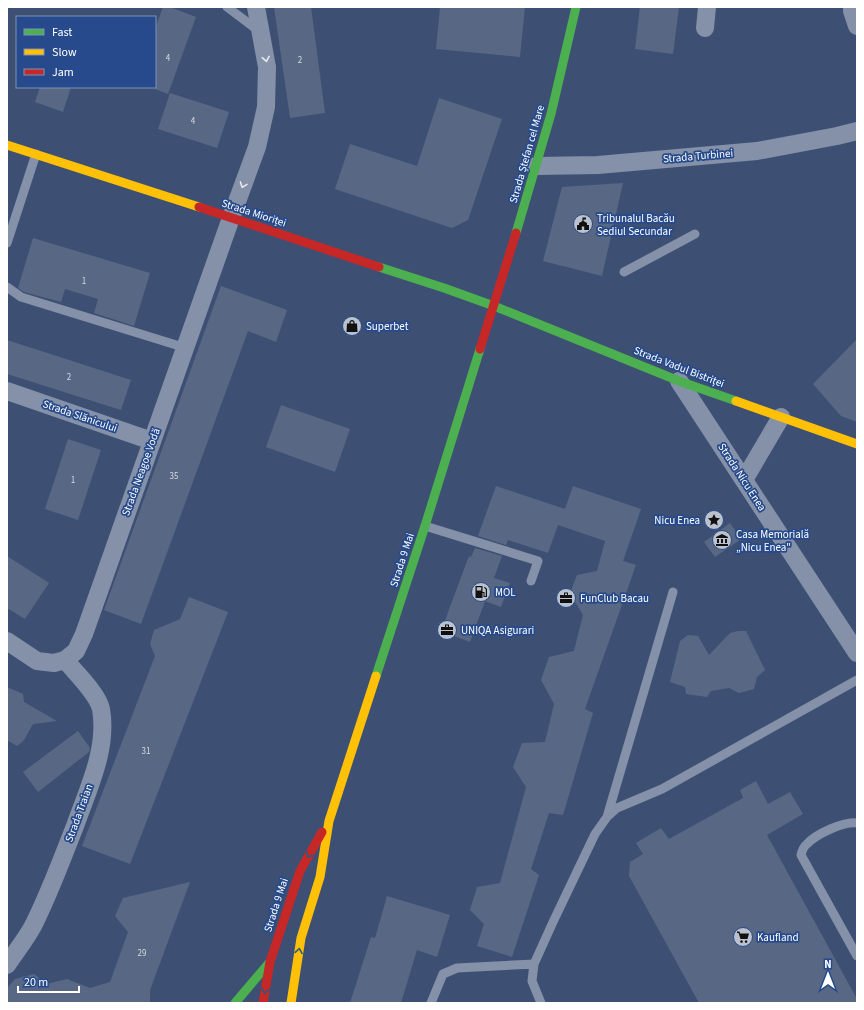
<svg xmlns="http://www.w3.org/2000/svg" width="864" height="1010" font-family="'Source Sans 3',sans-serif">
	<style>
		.building { fill: #586884 }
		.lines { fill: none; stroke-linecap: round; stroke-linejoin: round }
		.lane { stroke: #8491a8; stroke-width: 9 }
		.street { stroke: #8491a8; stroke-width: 18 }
		.fast { stroke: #4caf50; stroke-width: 9 }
		.slow { stroke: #ffc107; stroke-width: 9 }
		.jam { stroke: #c62828; stroke-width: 9 }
		.oneway { stroke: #e6e9ee }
		.oneway2 { stroke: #2c5982 }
		.labels { text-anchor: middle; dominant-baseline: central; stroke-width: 3.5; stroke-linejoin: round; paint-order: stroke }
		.number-label { font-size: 9px; fill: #d5d9e0 }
		.street-label { font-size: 11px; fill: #fff; stroke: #264a8b }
		.poi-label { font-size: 11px; fill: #fff; stroke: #264a8b; text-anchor: start }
	</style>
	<rect width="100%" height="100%" fill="#3d5074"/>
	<path class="building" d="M163,7h7l26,10 -28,77 -13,-5v-60z
		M274,7h37l14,106 -35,5z
		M440,7h85l-5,50 -84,-8z
		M640,7h39l-6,47 -38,-5z
		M40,87h31l-8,25 -28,-10z
		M170,93l59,19 -12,36 -59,-19z
		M439,98l63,21 -34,101 -16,8 -117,-39 15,-45 67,22z
		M623,183l-21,93 -59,-15 19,-74z
		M33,238l117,35 -16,53 -40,-13 4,-14 -33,-10 -4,13 -37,-10 -6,-4z
		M221,286l66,24 -11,32 -28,-11 -107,293 -37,-14z
		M857,339v83l-16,-6 -28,-32z
		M7,340l124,40 -10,30 -114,-36z
		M281,405l69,24 -15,43 -69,-25z
		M68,439l33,11 -23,70 -33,-11z
		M496,486l69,23 8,-23 68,23 -18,52 13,4 -51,144 8,4 -30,102 -14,-2 -18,56 8,6 -27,82 -35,-11 7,-22 -14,-14 7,-23 23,-4 26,-96 -13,-20 9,-24 23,-1 9,-38 -13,-24 8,-23 25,-6 9,-36 -13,-22 7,-18 20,-4 8,-30 -47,-16 -10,28 -40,-13 -2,5 -28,-9z
		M730,523l11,16 -26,18 -11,-15z
		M475,548l27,8 -8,22 16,5 -9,24 -16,-6 -15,41 -29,-11 28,-75 2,1z
		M7,556l42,27 -24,36 -18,-11z
		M189,597l39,15 -98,252 -48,-18 73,-190 -5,-12 4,-14 26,-11z
		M738,631h8l19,39 -8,7 -3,12 -15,4 -10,-5 -18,3 -4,6 -21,-3 -1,-7 -15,-5 10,-41 8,-6 10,1 11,19 21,-22z
		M7,687l16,7 1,8 33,19 -24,3 -9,16 -7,6 -10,-6z
		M78,731l12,17 -1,4 -51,40 -15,-20z
		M756,781l12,23 22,-12 13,22 -36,21 90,164v4h-158l-70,-127 1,-14 13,-8 -7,-11 25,-15 8,11 74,-41 -3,-8z
		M190,882l-40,108v13h-143v-15l8,-9 19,-5 13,10 20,-5 23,9 20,-6 18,-50 -13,-16 8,-18z
		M387,896l63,19 -13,42 -20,-7 -16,53h-51l21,-66 4,1z"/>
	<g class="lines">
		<path class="lane" d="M227,7l32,24
			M7,243l29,-89
			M624,272l71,-38
			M7,287l14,10 165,51
			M425,526l113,35 -7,20
			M607,817l66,-225
			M857,823c-13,-2 -41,11 -50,21 -4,3 -5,7 -6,11l56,101
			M431,1003l12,-29 14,-6 77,-4
			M541,1003l-9,-22 2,-17 19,-42 42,-88 12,-17 10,-9 45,-19 195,-109"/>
		<path class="street" d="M852,7v4l5,15
			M705,28l2,-21
			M536,166l62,-1 159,-14 80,-15 20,-5
			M679,381l178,272
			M7,391l145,50
			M744,480l37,-63
			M7,641l30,20 17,2 11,-3 11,-9 8,-17 147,-416 26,-71 9,-40 1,-40 -11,-60
			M7,965c9,-14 20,-27 27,-41 16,-32 28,-65 41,-98 13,-37 33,-77 26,-117 -3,-15 -26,-37 -36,-49"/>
		<path class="fast" d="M516,233l35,-119 25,-107
			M379,267l65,21 50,18 185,75 57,20
			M376,676l49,-150 55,-177
			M235,1003l34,-40"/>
		<path class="slow" d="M7,145l192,62
			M736,401l121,43
			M291,1003l10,-65 19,-61 9,-56 47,-145"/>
		<path class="jam" d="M199,207l180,60
			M480,349l36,-116
			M263,1003l7,-41 30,-91 22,-39"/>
	</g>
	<defs><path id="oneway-chevron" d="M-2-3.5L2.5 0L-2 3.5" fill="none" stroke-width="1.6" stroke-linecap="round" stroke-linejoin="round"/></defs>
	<g class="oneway">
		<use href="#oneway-chevron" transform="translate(266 59) rotate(79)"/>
		<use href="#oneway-chevron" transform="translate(243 185) rotate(110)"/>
	</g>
	<g class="oneway2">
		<use href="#oneway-chevron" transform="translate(309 855) rotate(120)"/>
		<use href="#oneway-chevron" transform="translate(299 951) rotate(-81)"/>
		<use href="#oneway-chevron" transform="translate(265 991) rotate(100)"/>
	</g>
	<defs>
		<symbol id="civic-disc" viewBox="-11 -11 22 22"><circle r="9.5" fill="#bbc2ce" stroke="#264a8b"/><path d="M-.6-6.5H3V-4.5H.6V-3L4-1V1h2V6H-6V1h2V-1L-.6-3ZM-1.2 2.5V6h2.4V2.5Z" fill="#111"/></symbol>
		<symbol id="shop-disc" viewBox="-11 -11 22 22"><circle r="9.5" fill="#bbc2ce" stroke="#264a8b"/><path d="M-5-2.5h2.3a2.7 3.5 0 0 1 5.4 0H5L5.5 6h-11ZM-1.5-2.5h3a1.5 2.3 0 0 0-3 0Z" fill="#111"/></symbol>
		<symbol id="sight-disc" viewBox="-11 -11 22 22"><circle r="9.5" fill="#bbc2ce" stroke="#264a8b"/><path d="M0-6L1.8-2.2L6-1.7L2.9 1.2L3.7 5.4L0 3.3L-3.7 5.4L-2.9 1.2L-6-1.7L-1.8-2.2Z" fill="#111"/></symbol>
		<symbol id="museum-disc" viewBox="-11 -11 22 22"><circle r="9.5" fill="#bbc2ce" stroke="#264a8b"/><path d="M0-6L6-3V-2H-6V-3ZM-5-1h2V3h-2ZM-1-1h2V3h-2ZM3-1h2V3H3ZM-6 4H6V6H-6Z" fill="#111"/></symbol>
		<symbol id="fuel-disc" viewBox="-11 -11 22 22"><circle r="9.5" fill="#bbc2ce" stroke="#264a8b"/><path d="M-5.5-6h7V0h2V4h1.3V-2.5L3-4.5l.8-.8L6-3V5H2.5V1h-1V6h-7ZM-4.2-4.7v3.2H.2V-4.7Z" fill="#111"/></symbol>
		<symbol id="office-disc" viewBox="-11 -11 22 22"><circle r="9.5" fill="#bbc2ce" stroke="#264a8b"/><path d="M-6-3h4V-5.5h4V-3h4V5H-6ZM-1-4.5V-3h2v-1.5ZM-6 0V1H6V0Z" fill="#111"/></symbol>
		<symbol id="supermarket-disc" viewBox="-11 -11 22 22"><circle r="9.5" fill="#bbc2ce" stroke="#264a8b"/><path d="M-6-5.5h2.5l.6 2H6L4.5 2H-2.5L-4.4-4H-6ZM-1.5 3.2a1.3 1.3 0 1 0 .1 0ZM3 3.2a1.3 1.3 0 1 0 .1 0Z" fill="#111"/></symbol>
	</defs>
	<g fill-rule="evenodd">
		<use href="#civic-disc" x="572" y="213" width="22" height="22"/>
		<use href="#shop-disc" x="341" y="315" width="22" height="22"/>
		<use href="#sight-disc" x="703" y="509" width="22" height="22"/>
		<use href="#museum-disc" x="711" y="529" width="22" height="22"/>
		<use href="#fuel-disc" x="470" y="581" width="22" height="22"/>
		<use href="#office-disc" x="555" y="587" width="22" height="22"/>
		<use href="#office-disc" x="436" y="619" width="22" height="22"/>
		<use href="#supermarket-disc" x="732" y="926" width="22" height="22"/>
	</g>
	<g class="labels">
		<g class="number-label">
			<text x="168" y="58">4</text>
			<text x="300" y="60">2</text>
			<text x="193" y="121">4</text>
			<text x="84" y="281">1</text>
			<text x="69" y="377">2</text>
			<text x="174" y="476">35</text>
			<text x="73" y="480">1</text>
			<text x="146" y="751">31</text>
			<text x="142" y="953">29</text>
		</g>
		<g class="street-label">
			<text transform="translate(527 154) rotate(-74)">Strada Ștefan cel Mare</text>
			<text transform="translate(698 156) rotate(-5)">Strada Turbinei</text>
			<text transform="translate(254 213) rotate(18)">Strada Mioriței</text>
			<text transform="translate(679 367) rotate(21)">Strada Vadul Bistriței</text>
			<text transform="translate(80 416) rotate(19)">Strada Slănicului</text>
			<text transform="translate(141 472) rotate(-70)">Strada Neagoe Vodă</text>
			<text transform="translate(742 477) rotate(57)">Strada Nicu Enea</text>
			<text transform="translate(402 560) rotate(-72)">Strada 9 Mai</text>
			<text transform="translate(79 813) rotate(-70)">Strada Traian</text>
			<text transform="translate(276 905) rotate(-72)">Strada 9 Mai</text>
		</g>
		<g class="poi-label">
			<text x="597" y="218">Tribunalul Bacău<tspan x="597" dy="13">Sediul Secundar</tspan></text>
			<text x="366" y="326">Superbet</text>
			<text x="700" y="520" text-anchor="end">Nicu Enea</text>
			<text x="736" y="534">Casa Memorială<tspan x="736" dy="13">„Nicu Enea"</tspan></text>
			<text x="495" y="592">MOL</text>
			<text x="580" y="598">FunClub Bacau</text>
			<text x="461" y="630">UNIQA Asigurari</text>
			<text x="757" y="937">Kaufland</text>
		</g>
	</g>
	<rect width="864" height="1010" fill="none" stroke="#ffffff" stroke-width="16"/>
	<rect x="16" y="16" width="140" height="72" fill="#264a8b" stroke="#7d92b9"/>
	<rect x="24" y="29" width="20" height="6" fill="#4caf50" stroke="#7d92b9"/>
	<text x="52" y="36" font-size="12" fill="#ffffff">Fast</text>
	<rect x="24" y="49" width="20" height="6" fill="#ffc107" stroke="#7d92b9"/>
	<text x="52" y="56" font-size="12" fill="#ffffff">Slow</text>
	<rect x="24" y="69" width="20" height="6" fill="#c62828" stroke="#7d92b9"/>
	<text x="52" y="76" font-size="12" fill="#ffffff">Jam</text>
	<g transform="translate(828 974)" stroke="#264a8b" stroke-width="3" paint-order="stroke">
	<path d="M0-3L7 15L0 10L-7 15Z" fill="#ffffff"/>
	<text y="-6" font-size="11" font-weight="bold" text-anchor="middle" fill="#ffffff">N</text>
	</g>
	<path d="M18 986v6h61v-6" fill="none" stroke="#ffffff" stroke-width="2"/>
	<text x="24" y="986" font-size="12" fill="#ffffff" stroke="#264a8b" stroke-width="3" paint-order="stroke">20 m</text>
</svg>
